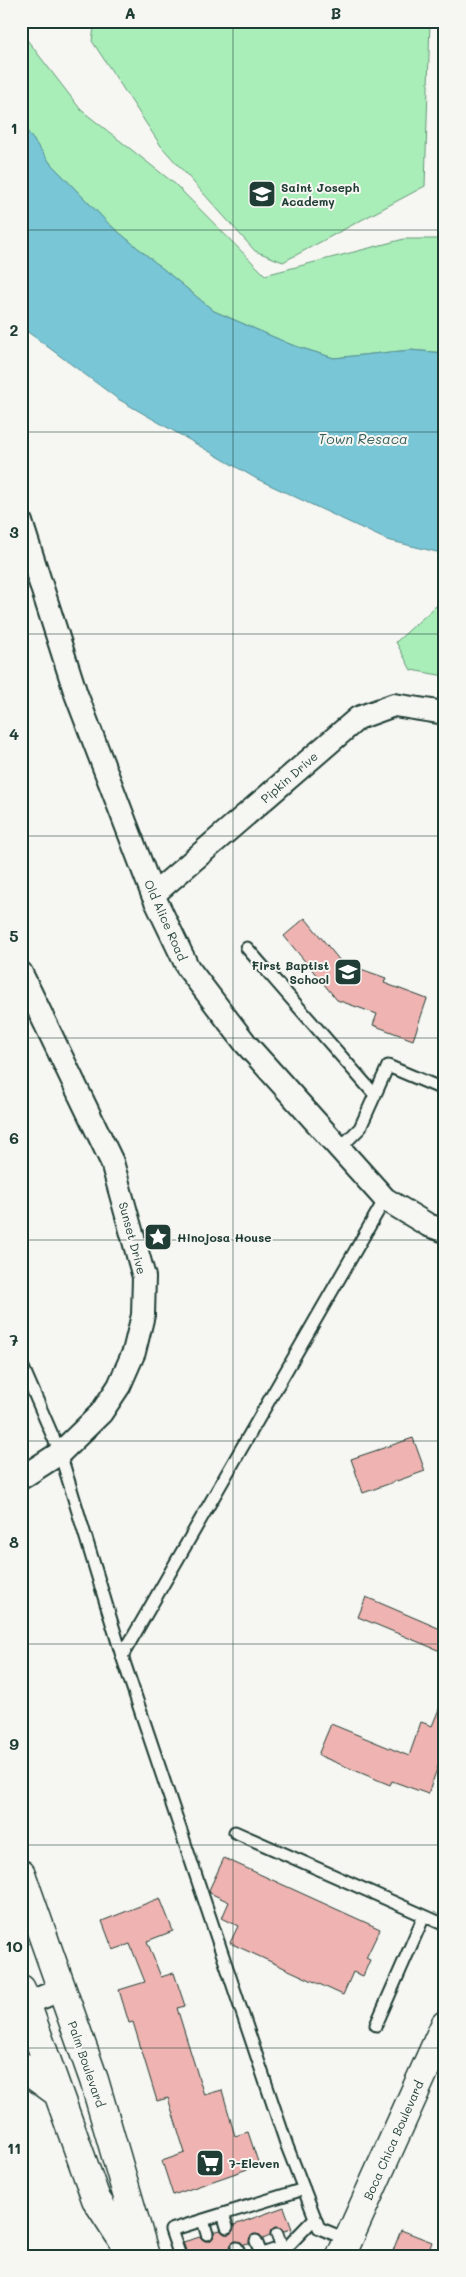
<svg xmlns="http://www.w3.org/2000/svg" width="466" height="2277" font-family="Mali,sans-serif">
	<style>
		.green { fill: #a9eeb9; stroke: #649676 }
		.water { fill: #78c6d6; stroke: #548f95 }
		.building { fill: #efb4b1; stroke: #1f3d34 }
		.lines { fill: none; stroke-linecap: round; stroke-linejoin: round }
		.lane-casing { stroke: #1f3d34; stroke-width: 15 }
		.street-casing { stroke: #1f3d34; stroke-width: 26 }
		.secondary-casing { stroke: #1f3d34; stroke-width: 31 }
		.primary-casing { stroke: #1f3d34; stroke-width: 31 }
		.lane { stroke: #f6f6f2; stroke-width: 11 }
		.street { stroke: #f6f6f2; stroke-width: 22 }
		.secondary { stroke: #f6f6f2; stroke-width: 28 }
		.primary { stroke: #f6f6f2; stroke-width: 28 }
		.grid { fill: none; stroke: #1f3d34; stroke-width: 1; stroke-opacity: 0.55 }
		.labels { text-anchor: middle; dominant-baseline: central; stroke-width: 4; stroke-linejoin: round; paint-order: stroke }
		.poi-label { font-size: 12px; font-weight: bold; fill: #1f3d34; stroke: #f6f6f2; text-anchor: start }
		.street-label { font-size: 12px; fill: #1f3d34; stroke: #f6f6f2 }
		.water-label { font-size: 14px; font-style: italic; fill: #355f5c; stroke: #f6f6f2 }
		.neatline { fill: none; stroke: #1f3d34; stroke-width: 2 }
		.grid-label { font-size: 16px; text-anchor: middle; font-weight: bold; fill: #1f3d34 }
	</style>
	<rect width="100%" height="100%" fill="#f6f6f2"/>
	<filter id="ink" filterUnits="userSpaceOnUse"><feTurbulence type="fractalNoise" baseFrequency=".02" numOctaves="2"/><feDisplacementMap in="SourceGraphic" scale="10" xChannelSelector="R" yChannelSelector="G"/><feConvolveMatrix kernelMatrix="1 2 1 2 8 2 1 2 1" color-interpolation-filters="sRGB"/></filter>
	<g filter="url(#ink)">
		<path class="green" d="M95,21h335l-5,165 -142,76 -28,-11 -94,-105 -69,-105z
			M21,32l60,78 94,74 90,91 139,-36h41v114l-35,-3 -76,8 -42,-13 -78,-34 -105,-87 -58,-60 -30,-41z
			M445,598v78l-34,-6 -15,-28z"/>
		<path class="water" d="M21,123l30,41 58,60 105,87 78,34 42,13 76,-8 35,3v201l-58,-14 -130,-61 -139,-80 -97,-72z"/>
		<path class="building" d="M305,918l36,44 45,16 -2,5 43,16 -14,41 -40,-15 4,-11 -40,-14 -53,-64z
			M413,1438l12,33 -62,22 -12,-34z
			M366,1597l79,34v22l-87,-36z
			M444,1697l1,50 -17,47 -36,-13 -2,4 -72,-30 13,-31 78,32 12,-34 11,4z
			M224,1858l156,71 -14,29 4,2 -7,16 -10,-4 -10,23 -113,-52 8,-17 -16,-8 7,-16 -19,-9 -1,-3z
			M160,1898l13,33 -26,10 14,36 13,-4 11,33 -8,2 27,87 18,-5 13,46 13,-4 11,33 -86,30 -11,-34 23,-8 -17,-55 -11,3 -24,-79 -4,1 -10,-33 26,-8 -15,-38 -17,6 -11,-29z
			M284,2207l8,22 -8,2 -3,-3 -6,-1 -4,3 -1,6 -7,3 -3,-4 -6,-1 -4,3 -1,7 -5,1 -3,-3 -6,-1 -4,3 -1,6 -16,6h-26l-5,-14 17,-5 5,4h5l4,-5v-4l6,-2 5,4h5l4,-5v-4z
			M401,2230l31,12 -5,14h-36z"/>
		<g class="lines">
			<defs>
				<path id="lane" d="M247,948l128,147
					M339,1149l21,-21 28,-62 57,24
					M21,1363l39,90 62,203 165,490 32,82 29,12
					M122,1656l263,-457
					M235,1832l210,93
					M376,2025l48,-109
					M223,2214l4,13
					M203,2220l4,14
					M277,2234l5,14
					M256,2241l5,13
					M237,2248l3,8
					M180,2256l-9,-26 133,-41
					M256,2256l33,-11 26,-27"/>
				<path id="street" d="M21,522l55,172 77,201 35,73 58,76 139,155 43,26 17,6
					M153,895l205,-177 36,-13 51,8
					M21,973l91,189 32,115 -1,38 -9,37 -15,34 -18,27 -41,40 -39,25
					M21,2006l41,-17"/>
				<path id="secondary" d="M21,1874l73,206 51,176
					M21,1989l75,210 37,57
					M21,2066l37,27"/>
				<path id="primary" d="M341,2256l104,-231"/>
			</defs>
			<use href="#lane" class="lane-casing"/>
			<use href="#street" class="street-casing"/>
			<use href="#secondary" class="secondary-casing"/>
			<use href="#primary" class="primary-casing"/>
			<use href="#lane" class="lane"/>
			<use href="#street" class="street"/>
			<use href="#secondary" class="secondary"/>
			<use href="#primary" class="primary"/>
		</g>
	</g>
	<path class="grid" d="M233,21v2235M21,230h424M21,432h424M21,634h424M21,836h424M21,1038h424M21,1240h424M21,1441h424M21,1644h424M21,1845h424M21,2048h424"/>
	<defs>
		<symbol id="school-square" viewBox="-11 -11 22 22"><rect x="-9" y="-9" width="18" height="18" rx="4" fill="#1f3d34" stroke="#f6f6f2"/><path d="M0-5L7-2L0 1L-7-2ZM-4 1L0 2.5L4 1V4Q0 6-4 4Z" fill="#fff"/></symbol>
		<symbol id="sight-square" viewBox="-11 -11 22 22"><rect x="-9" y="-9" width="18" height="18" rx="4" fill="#1f3d34" stroke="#f6f6f2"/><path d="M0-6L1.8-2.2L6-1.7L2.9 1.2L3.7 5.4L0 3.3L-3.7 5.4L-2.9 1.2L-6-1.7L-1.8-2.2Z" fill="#fff"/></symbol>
		<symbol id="supermarket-square" viewBox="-11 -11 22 22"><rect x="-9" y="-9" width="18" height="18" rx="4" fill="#1f3d34" stroke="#f6f6f2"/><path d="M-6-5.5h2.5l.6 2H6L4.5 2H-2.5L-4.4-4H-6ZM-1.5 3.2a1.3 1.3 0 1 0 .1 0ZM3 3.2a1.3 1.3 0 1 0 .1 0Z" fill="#fff"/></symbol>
	</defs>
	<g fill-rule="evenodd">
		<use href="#school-square" x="246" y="178" width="32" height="32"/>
		<use href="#school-square" x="332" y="956" width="32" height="32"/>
		<use href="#sight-square" x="142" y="1221" width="32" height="32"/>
		<use href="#supermarket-square" x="194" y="2147" width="32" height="32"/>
	</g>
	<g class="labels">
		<g class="poi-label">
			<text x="281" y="187">Saint Joseph<tspan x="281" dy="14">Academy</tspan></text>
			<text x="329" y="965" text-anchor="end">First Baptist<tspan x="329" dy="14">School</tspan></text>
			<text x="177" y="1237">Hinojosa House</text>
			<text x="229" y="2163">7-Eleven</text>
		</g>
		<g class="street-label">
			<text transform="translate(289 777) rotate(-41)">Pipkin Drive</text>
			<text transform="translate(166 920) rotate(66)">Old Alice Road</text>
			<text transform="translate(133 1238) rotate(75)">Sunset Drive</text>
			<text transform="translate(87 2064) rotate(71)">Palm Boulevard</text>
			<text transform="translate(393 2140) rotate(-66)">Boca Chica Boulevard</text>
		</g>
		<g class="water-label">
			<text x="363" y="438">Town Resaca</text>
		</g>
	</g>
	<rect width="466" height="2277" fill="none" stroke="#f6f6f2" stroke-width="55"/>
	<rect x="28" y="28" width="410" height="2222" class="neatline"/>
	<g class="grid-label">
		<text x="130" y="19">A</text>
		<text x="336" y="19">B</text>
		<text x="14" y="134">1</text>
		<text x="14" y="336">2</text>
		<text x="14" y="538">3</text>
		<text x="14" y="740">4</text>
		<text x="14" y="942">5</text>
		<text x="14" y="1144">6</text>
		<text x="14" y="1346">7</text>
		<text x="14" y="1548">8</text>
		<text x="14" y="1750">9</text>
		<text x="14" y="1952">10</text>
		<text x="14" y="2154">11</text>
	</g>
</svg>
